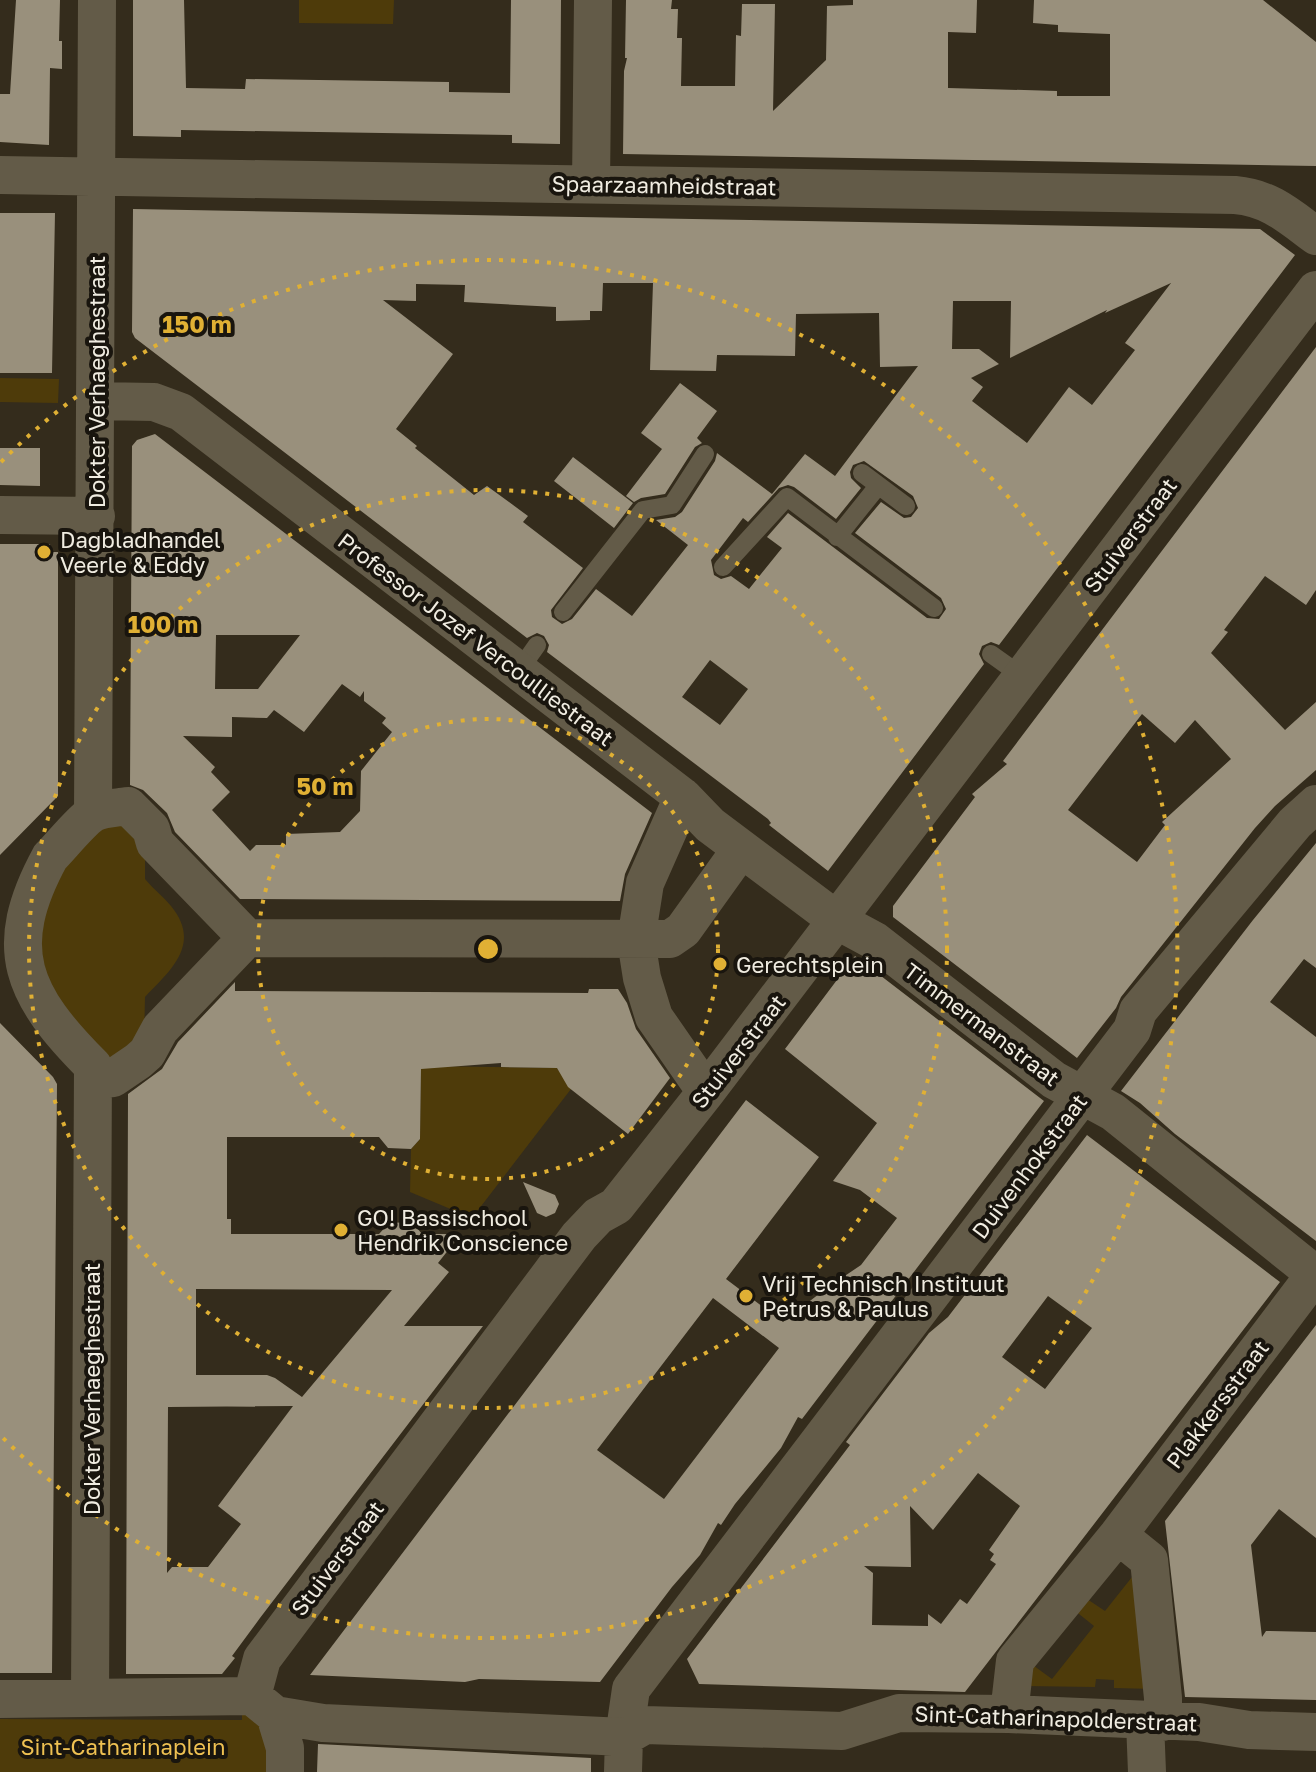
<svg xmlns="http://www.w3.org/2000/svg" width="1316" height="1772" font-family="'Golos Text',sans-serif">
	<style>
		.green { fill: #4e3b0a }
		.building { fill: #99907c; fill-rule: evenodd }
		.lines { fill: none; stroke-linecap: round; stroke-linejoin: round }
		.lane { stroke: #635b48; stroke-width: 18 }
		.street { stroke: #635b48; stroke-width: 38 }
		.ring { fill: none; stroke: #e0b034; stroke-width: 4; stroke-dasharray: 4 8 }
		.poi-dot { fill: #e0b034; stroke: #19150e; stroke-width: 3 }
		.labels { text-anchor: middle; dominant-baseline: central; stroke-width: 8; stroke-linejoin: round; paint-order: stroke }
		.street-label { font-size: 22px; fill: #f0ece1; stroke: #19150e }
		.poi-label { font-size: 22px; fill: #f0ece1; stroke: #19150e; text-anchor: start }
		.park-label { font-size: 22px; fill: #efc152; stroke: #19150e }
		.centre { fill: #e0b034; stroke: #19150e; stroke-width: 4 }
		.ring-label { font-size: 24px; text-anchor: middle; font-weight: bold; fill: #e0b034; stroke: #19150e; stroke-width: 8; stroke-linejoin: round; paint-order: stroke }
	</style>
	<rect width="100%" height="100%" fill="#342c1c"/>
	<path class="green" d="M299,0h95l-1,24 -94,-1z
		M0,378l59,1 -1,24 -58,-1z
		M109,816l36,21v42c8,10 18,17 26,27 31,38 0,64 -26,91l-1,44 -26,26 -23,-18 -78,-94 4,-39z
		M421,1066l136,2 14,21 -99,129 -62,-26 1,-43 9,-10z
		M1140,1567l15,122 -41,-1v-8l-18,-1 -1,8 -71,-1 6,-23 22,16 42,-53 -20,-16 10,-13 21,14z
		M242,1711l21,8 9,53h-272v-53l242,1z"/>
	<path class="building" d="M16,0h44l-1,41h3v28l-12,-1 -1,77 -49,-3v-48h10z
		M133,0h51l2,88 59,1 1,-10 138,2 65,1v10l61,1 1,-93h50l-1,144 -48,-1v-8l-331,-5v7l-48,-1z
		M626,0h46l-1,9h7l-1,29h5l-1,48h54l1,-51 5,1 1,-32h33l-2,107 53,-51 1,-54 26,-1v-5h124l-1,33 -28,-1v56l109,3v5h53v-62l-52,-2v-7l-25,-2 1,-23h229l53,42v124l-693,-12 1,-83 3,-13h-2z
		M133,209l1127,20 35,26 -296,390 -8,-3 -9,4 -3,8 5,10 -156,207 -59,-46 2,-2 -3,-4 -221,-167 2,-7 -5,-9 -7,-3 -10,5 -392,-300 -3,-6zM603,283h50l-3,87 66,1 1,-16 78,1 1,-42 83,-1 1,54 38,-1 -83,110 -30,-22 -33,40 -55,-41 -2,8 -33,51 -7,5 -19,3 32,25 -56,71 -36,-27 -24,30 -10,5 -10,-7 -1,-7 32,-42 -60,-46 5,-6 -41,-30 -13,9 -59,-47 2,-2 -21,-17 57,-75 -70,-54 33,1v-17l49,1 -1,17 92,5v14l34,-1v-9h12zM1171,283l-46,60 10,7 -43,55 -23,-18 -42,56 -55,-42 11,-14 -12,-9 28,-14 -20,-15h-27l1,-48h58l-1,57 97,-48 -2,3zM864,461l49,35 5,12 -7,9 -7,1 -23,-16 -26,31 86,65 5,11 -7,10 -12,-1 -139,-105 -21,24 15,11 -33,41 -18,-13 -10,3 -7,-4 -3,-15 32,-42 5,4 31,-34 9,-3 6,2 42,32 25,-31 -10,-10 -1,-6 3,-7zM710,660l38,29 -28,36 -38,-28z
		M0,213h55l-3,160h-52z
		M1316,347v243l-10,15 -41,-29 -41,54 4,2 -17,21 74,77 31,-28v68l-41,36 -20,22 -134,169 -5,11 -39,50 -184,-141v-11l82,-109 -3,-3 35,-30 -4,-3zM1142,714l33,29 20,-23 36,39 -69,63 3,3 -28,37 -69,-52z
		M680,383l37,28 -20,27 5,5 -7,4 -30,47 -24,4 -7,4 -8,-6 36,-47 -21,-16z
		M155,434l497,379 -27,61 -5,27 -380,-2 -65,-67 -8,-19 -24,-23 -13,-5 2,-339 5,-6zM216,635h84l-42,54h-43zM342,684l18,13 4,-6v10l22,17 -4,5 10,9 -31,39 -1,40 -20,21 -54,2v11h-30l-6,6 -38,-41 18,-18 -19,-20 4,-5 -32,-31 49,1v-20l35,1 7,-8 30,22z
		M0,448h40v38l-40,-1z
		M573,457l60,46 -19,25 -60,-47z
		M0,544h50l1,8h7v244l-58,59z
		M1316,843v125l-12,-9 -34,43 46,35v204l-141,-107 -35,-31 -19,-12 132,-171z
		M855,956l189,145 -242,318 -4,-2 -17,31 -46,56 -14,21 -3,-2 -18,32 -28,32 -72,95 -121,-3 -14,3 -155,-7 436,-575 73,57 -93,122 57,43 41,-32 37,-25 36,-47 -37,-28 -27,-9 44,-58 -92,-74zM713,1298l66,50 -115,151 -67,-49z
		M235,982v9l353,2 1,-4h29l9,14 9,26 34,49 -42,56 -60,-47 -11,-19 -56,-1v-4l-80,6 -1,70 -9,10 -23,-1 -9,-11h-152v82h4v15h148l10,-11 23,-1 10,12h39l-23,29 11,9 -45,54h79l-223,292 -28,38 3,2 -13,16h-96l2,-580 34,-25 16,-27zM196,1289l196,1 -90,107 -27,-19 -8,-3h-71zM293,1406l-75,100 23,18 -33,43h-36l-5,6 1,-166z
		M0,1023l53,54 4,7 -5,589h-52z
		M1087,1135l193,147 -315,410 -266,-8 -12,-25 163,-214 -4,-3 83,-109 19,-16zM1048,1296l44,32 -47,61 -43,-32zM978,1473l42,33 -31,44 5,4 -4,6 6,4 -29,40 -7,-5 -19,25 -13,-10v12l-56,-1 1,-52 -9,-7 47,1 -1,-61 23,24z
		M523,1182l32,13 4,9 -4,9 -9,4 -9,-4z
		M1316,1325v213l-37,-29 -28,36 11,92 4,-6 50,1v68l-131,-3 -20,-176z
		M318,1744l273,14v14h-274z"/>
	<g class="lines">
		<path class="lane" d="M862,473l44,33
			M837,537l41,-51
			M723,567l64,-70 147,111
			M563,612l80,-102 29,-5 33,-51
			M991,654l32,23
			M518,672l19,-27"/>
		<path class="street" d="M0,175l1235,20c35,3 54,21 81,41
			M591,184l2,-184
			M96,401l58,1 27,10 502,385 27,28 128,96 37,20 179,139 59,32 203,163
			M0,515l96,1
			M683,797l-38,86 -9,57 6,38 12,39 52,75
			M93,813l4,-813
			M247,938l423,1 13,-9 58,-81
			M93,1080l20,-2 25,-17 9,-8 13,-24 87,-91
			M1118,1535l31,25 14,138v24
			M252,1696l10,-37 317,-423 19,-20 18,-10 90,-114 610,-802
			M90,1698l3,-632c-71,-71 -93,-117 -43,-209 11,-11 30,-35 42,-43 9,-6 26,-6 36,-8l23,23 4,14 92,95
			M0,1699l252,-3 23,19 10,33v24
			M1009,1714l6,-53 103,-126 198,-262
			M275,1715l48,8 301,14 21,-12 197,6 57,-18 110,1 190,8 50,8 67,2
			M1145,1722l2,50
			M623,1772l1,-35 7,-48 501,-659 6,-19 157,-188 21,-19"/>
	</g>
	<g class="ring">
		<circle cx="488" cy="949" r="230"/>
		<circle cx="488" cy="949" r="459"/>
		<path d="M1 462A689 689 0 1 1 1 1436"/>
	</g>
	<g class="poi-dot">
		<circle cx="44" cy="552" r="8"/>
		<circle cx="720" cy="964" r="8"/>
		<circle cx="341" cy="1230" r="8"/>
		<circle cx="746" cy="1296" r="8"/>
	</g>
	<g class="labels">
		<g class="street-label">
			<text transform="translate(664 185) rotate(1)">Spaarzaamheidstraat</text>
			<text transform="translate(96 382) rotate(-90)">Dokter Verhaeghestraat</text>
			<text transform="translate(1130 535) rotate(-53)">Stuiverstraat</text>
			<text transform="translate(476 639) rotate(37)">Professor Jozef Vercoulliestraat</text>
			<text transform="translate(982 1024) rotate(37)">Timmermanstraat</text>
			<text transform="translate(738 1051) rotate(-52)">Stuiverstraat</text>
			<text transform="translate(1029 1166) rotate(-53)">Duivenhokstraat</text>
			<text transform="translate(91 1389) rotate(-90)">Dokter Verhaeghestraat</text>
			<text transform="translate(1217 1404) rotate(-53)">Plakkersstraat</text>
			<text transform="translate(337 1558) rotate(-53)">Stuiverstraat</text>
			<text transform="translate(1056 1718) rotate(2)">Sint-Catharinapolderstraat</text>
		</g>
		<g class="poi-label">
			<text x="60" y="539">Dagbladhandel<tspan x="60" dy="25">Veerle &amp; Eddy</tspan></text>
			<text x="736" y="964">Gerechtsplein</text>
			<text x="357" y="1217">GO! Bassischool<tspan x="357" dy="25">Hendrik Conscience</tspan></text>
			<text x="762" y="1283">Vrij Technisch Instituut<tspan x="762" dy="25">Petrus &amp; Paulus</tspan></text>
		</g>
		<g class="park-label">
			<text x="123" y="1746">Sint-Catharinaplein</text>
		</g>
	</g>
	<circle cx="488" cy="949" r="12" class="centre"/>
	<g class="ring-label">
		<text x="197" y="333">150 m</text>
		<text x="163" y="633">100 m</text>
		<text x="325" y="795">50 m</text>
	</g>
</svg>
